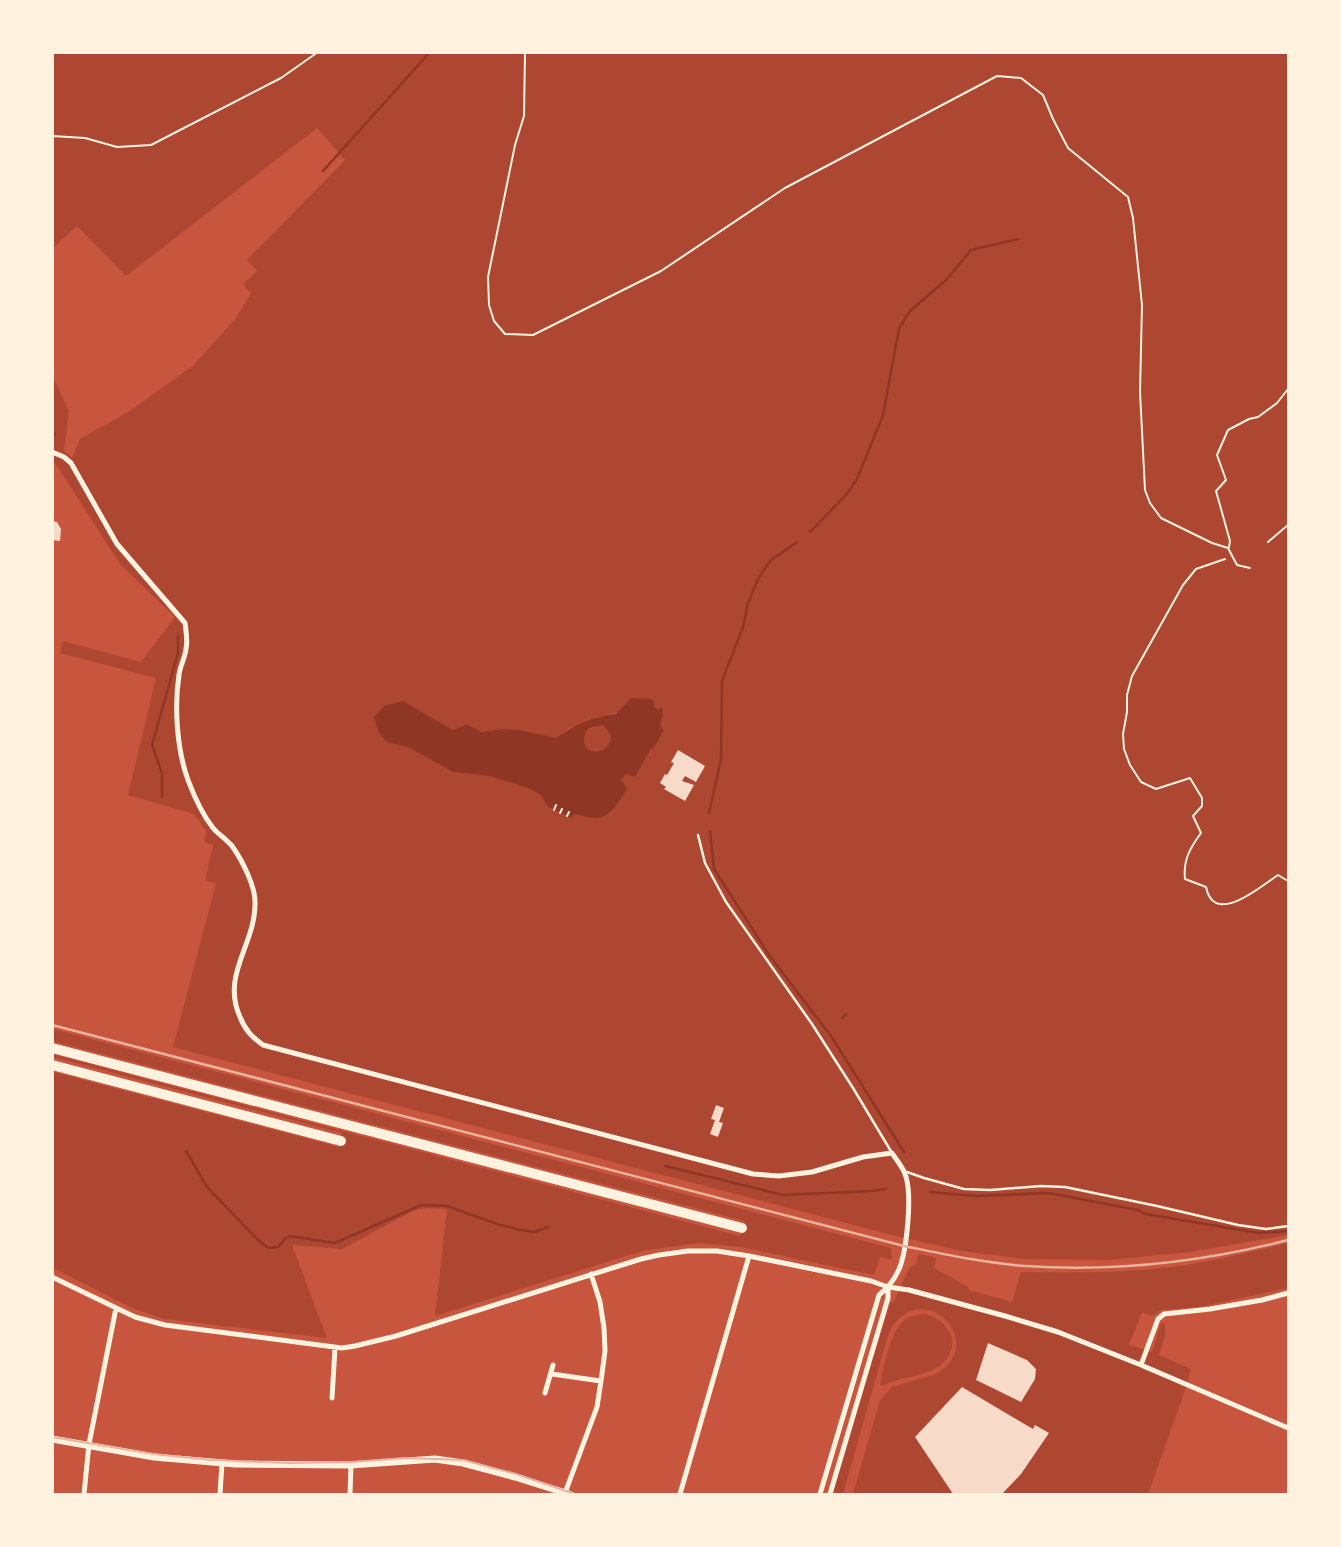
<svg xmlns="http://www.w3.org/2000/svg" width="1341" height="1547" font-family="'Source Sans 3',sans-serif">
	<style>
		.green { fill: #ae4732; fill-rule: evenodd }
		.water { fill: #8f3625; fill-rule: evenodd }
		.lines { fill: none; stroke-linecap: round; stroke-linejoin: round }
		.stream { stroke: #8f3625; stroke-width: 2.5 }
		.building { fill: #f7dbc8 }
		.path { stroke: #fff3e0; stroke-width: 2 }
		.service { stroke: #fff3e0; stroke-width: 2.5 }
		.minor { stroke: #fff3e0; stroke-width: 5 }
		.tertiary { stroke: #fff3e0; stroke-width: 7 }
		.trunk { stroke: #fff3e0; stroke-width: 10 }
		.tram { stroke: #e9b49f; stroke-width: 2 }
		.rail { stroke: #e9b49f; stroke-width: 2.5 }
	</style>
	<rect width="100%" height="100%" fill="#c8553d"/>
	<path class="green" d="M53,53h1235v1182l-98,17 -81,8 -85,-1 -62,-8 -70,-16 -719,-188 43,-164 -11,-2 8,-36 -9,-3 2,-11 -12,-17 -66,-19 28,-117 -96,-25 3,-12 78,21 34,-45 -55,-53 -64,-100 -3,-2 -1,-87 17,36 -5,40 8,7 8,-19 50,-28 64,-46 42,-47 15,-25 -8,-9 14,-13 -10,-11 98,-100 -28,-32 -191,148 -49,-50 -24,22zM403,701l50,29 14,-6 14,8 23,-3 16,1 36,8c6,-5 12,-10 19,-13 21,-11 53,-14 77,-19l8,4 3,6 -3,9 4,7 -21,30 -17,11 -6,8 -46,33 -2,4 -31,-23 -11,-6 -40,-13 -37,-4 -45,-25z
		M602,725c12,10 12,17 -1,26h-10l-5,-2c-5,-16 2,-21 16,-24z
		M53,1029l838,219 1,12 -12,-3 -6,18 -133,-28 -43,-4 -56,8 -207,65 12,-107 -21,-1 -13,3 -71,38 -50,-4 35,93 -162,-19 -31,-10 -81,-41v-196l286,75 3,-14 -289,-76 -1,-3 688,182 5,-15 -689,-179 -3,-3z
		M1288,1243v45l-89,19 -38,3 -8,6 -11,-4 -13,33 23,7 9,-28 4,-1v13l-6,19 32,14 -10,33 -33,92h-295l27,-94 12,-13 44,-13c55,-32 -15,-100 -47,-42l-46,162h-10l26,-91 31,-99 4,-3 16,-34 6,-2 2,-11 18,4 -2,10 34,19 1,3 43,12 9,-30c50,1 101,1 151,-5 39,-5 78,-15 116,-24z
		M925,1314c11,3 21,9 25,20 3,5 3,10 1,16 -8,27 -45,24 -66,35h-5c3,-16 11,-54 23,-64 7,-5 14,-6 22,-7z"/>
	<path class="water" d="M631,698l19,1 5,3 -2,4 6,4 3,-4 1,10 -3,9 4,6 -11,18h-2l-16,28 -9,-3 -5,6 6,8c-6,11 -15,28 -29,30 -6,1 -17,-3 -24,-4l-2,4 -25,-12 -6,-11 -11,-6 -40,-13 -37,-4 -45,-25 -21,-5 -8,-9 -5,-16 10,-11 19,-5 50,29 14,-6 14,8 23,-3 16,1 36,8c19,-14 37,-22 60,-24zM602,725c12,10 12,17 -1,26 -3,0 -9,1 -12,-1 -7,-4 -6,-17 1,-22 2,-1 9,-2 12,-3z"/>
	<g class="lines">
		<path class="stream" d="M323,171l107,-119
			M52,434h3
			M810,532l36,-37 11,-16 26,-64 16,-86 10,-17 38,-33 24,-29 47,-11
			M162,797v-24l-10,-28 26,-92v-17
			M709,813l12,-54 1,-78 21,-54 5,-24 10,-24 12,-18 27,-19
			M710,831l4,38 55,86 62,81 73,116
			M842,1018l4,-4
			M186,1151l21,36 49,51 12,10 10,-1 7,-8 5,-3 45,7 86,-38 26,1 50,18 24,6 13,2 14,-5
			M665,1166l118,29 88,-4 15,-2
			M930,1192l47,4 72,-3 89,17 7,4 114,19 29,-2"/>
	</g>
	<path class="building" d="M52,521l5,1 4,7 -1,12 -8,-1z
		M678,750l27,16 -9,16 -11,-6 -3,5 12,4 -9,16 -21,-12 2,-2 -6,-4 5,-9 2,1 7,-12 -3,-1z
		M716,1105l8,3 -5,14 4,1 -5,14 -8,-3 5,-14 -4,-1z
		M988,1343l39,17 9,9 -1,10 -14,23 -45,-22z
		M962,1387l71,42 2,-4 14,8 -28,41 -19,20h-49l-38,-57z"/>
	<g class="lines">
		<path class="path" d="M525,52l-1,64 -9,29 -27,132 1,28 5,16 11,13 28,1 128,-64 124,-83 212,-112 24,2 22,17 10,24 15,29 60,49 5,21 9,87 -2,87 5,98 5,13 11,15 51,25 16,5 9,17 13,3
			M52,136l33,2 32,9 34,-2 130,-67 37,-26
			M1268,542l20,-17
			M1229,547l1,-6 -14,-50 10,-11 -9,-25 11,-25 21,-11 9,-2 19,-14 11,-14
			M1225,559l-29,10 -13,16 -51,91 -5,19v17l-4,22 1,15 6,16 11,17 15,7 34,-11 12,20v8l-9,10 8,17c-11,15 -18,27 -16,46l21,8c8,40 54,0 72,-12l10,6
			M554,810l2,-5
			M560,813l2,-4
			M567,816l2,-4"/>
		<path class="service" d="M698,835l7,28 21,39 86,122 41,64 39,65
			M907,1172l17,6 40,11 26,1 51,-4 24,1 92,19 81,19 28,4 22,-3"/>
		<path class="minor" d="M52,452l12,5 7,6 46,81 68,79c1,9 3,17 1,26 -1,9 -6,17 -7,26 -5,32 -2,75 9,105 6,16 14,34 25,48 5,6 13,11 19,18 10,14 24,41 23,58 0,41 -34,71 -15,113 5,13 12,20 23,28l490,129 26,2 33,-4 51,-15 29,-4c5,8 12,15 14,24 6,19 1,68 -5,87 -4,12 -12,23 -22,31l-59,199
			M52,1277l83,40 30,8 177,23 13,-2 41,-10 245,-77 18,-4 29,-4h29l32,5 122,25 17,6 21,3 96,26 53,16 83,33 147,63
			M1141,1365l17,-46 6,-5 46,-5 52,-9 26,-7
			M552,1374l49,7
			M545,1393l8,-28
			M332,1398l3,-50
			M565,1493l32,-86 4,-26 4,-30 -1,-23 -4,-26 -9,-28
			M84,1494l5,-50 27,-136
			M220,1494l2,-31
			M350,1494l1,-29
			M680,1494l69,-238
			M830,1494l58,-196v-11"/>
		<path class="tertiary" d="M52,1439l102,18 81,7 116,1 84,-6 28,4 52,14 54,17"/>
		<path class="trunk" d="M52,1048l690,180
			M52,1065l289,76"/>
		<path class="tram" d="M52,1437l101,17 59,6 77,3 63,-1 53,-4 58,2 53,14 59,20"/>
		<path class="rail" d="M52,1025l852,221c40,8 80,17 121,20 89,6 177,-4 263,-26"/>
	</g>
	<rect width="1341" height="1547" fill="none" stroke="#fff3e0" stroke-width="108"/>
</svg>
